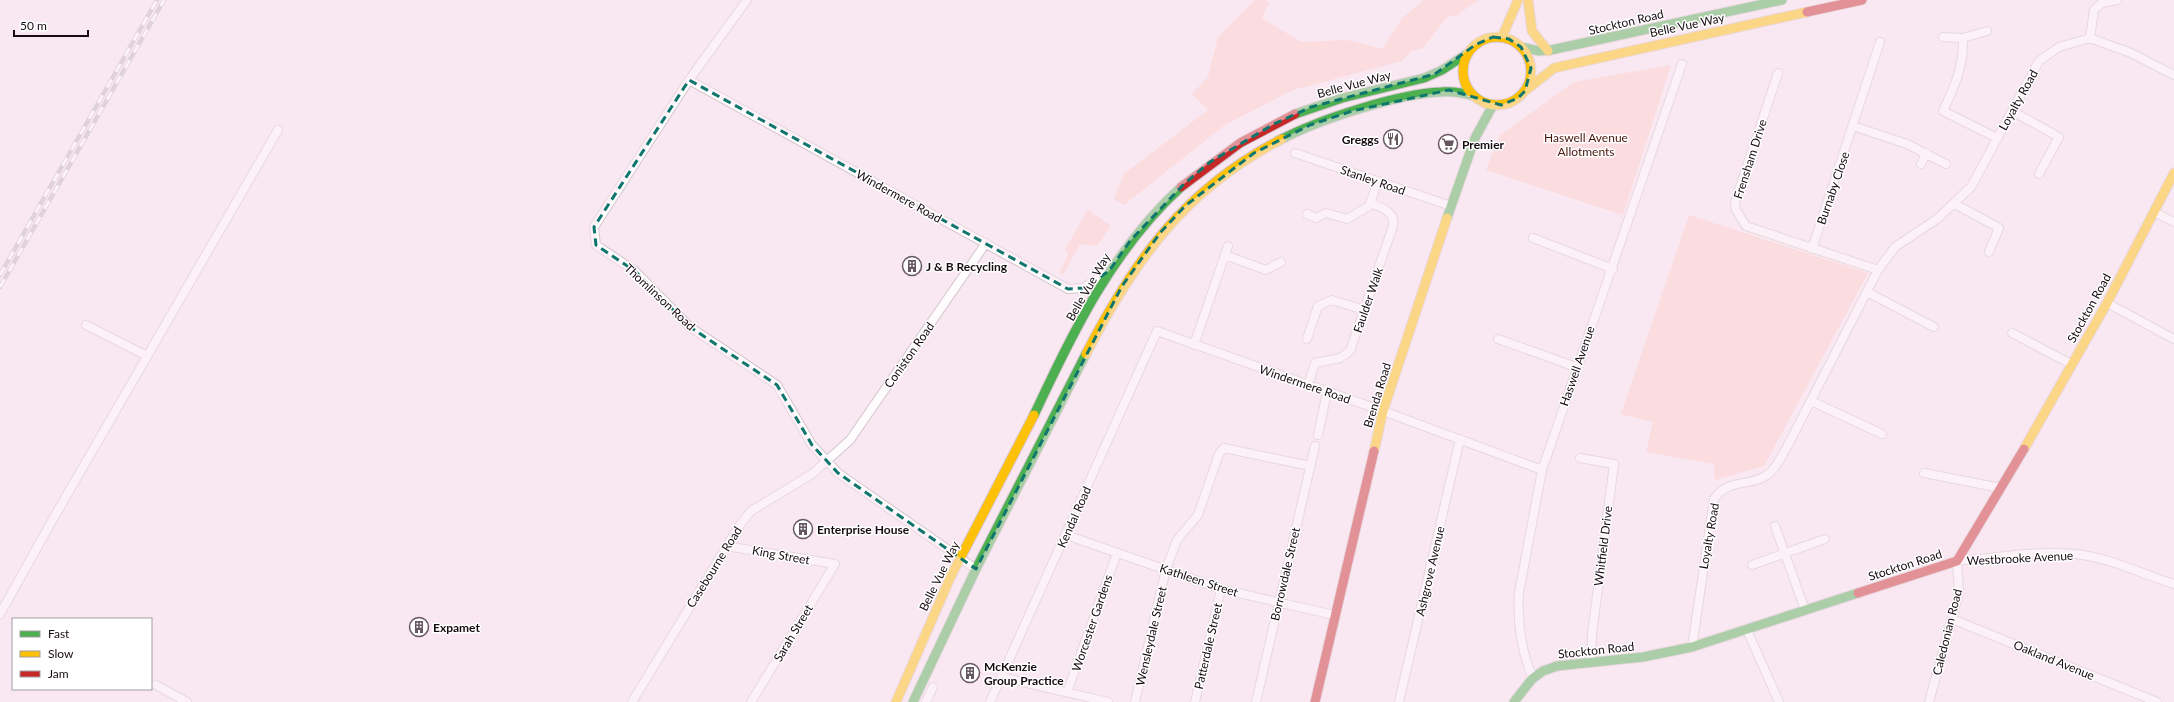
<svg xmlns="http://www.w3.org/2000/svg" width="2174" height="702" font-family="Lato,sans-serif">
	<style>
		.green { fill: #fcd0cc }
		.lines { fill: none; stroke-linecap: round; stroke-linejoin: round }
		.street-casing { stroke: #d4c5cd; stroke-width: 10 }
		.fast-casing { stroke: #d4c5cd; stroke-width: 11 }
		.slow-casing { stroke: #d4c5cd; stroke-width: 11 }
		.jam-casing { stroke: #d4c5cd; stroke-width: 11 }
		.street { stroke: #fefcfd; stroke-width: 8 }
		.fast { stroke: #4caf50; stroke-width: 9 }
		.slow { stroke: #ffc107; stroke-width: 9 }
		.jam { stroke: #c62828; stroke-width: 9 }
		.rail-casing { stroke: #beb9bc; stroke-width: 4.5 }
		.rail { stroke: #fff; stroke-width: 3; stroke-dasharray: 9; stroke-linecap: butt }
		.marked { fill: none; stroke: #0f766e; stroke-width: 3; stroke-dasharray: 8 5; stroke-linejoin: round }
		.labels { text-anchor: middle; dominant-baseline: central; stroke-width: 3; stroke-linejoin: round; paint-order: stroke }
		.street-label { font-size: 12px; fill: #170b12; stroke: #fff }
		.park-label { font-size: 12px; fill: #4a1509; stroke: #fff }
		.poi-label { font-size: 12px; font-weight: bold; fill: #170b12; stroke: #fff; text-anchor: start }
	</style>
	<rect width="100%" height="100%" fill="#f9e8f1"/>
	<path class="green" d="M1255,0h9l5,3 -7,15 39,24 46,-2 36,9 19,-31 22,-18h54l-22,16h-8l-25,32 -12,3 -9,10 -109,29 -67,34 -102,81 -10,-6 10,-25 84,-64 -16,-16 16,-17 10,-40z
		M1671,65l-48,150 -137,-45 13,-34 75,-54z
		M1088,210l23,16 -14,20 -17,-2 -17,31 -4,-2 9,-18 -3,-6z
		M1689,215l179,58 -104,193 -49,14 -1,-16 -68,-12 7,-30 -32,-8z"/>
	<g class="lines">
		<defs>
			<path id="street" d="M747,0l-58,80 -95,147 2,18 39,26 55,56 87,58 35,60 26,28 138,96
				M1943,37l20,1 24,-7
				M1963,38c1,27 -8,48 -20,73l54,27
				M2090,38l4,-28 8,-7 15,-3
				M1778,73l-43,129 1,8 10,16 132,44
				M689,80l379,209 15,-1 20,-13
				M2012,111l47,26 -20,37
				M1853,126l54,18 39,20
				M1295,153l156,53
				M1921,164l5,-11
				M1955,204l44,24 -10,24
				M2154,212l20,10
				M1307,214l9,4 10,-5 21,6 22,-13 9,-25
				M1533,238l80,31
				M1812,249l68,-207
				M1225,255l41,15 15,-8
				M1867,292l67,35
				M2107,303l67,36
				M86,325l61,31
				M2012,333l59,31
				M1307,339l11,-33 14,-6 32,10
				M1498,339l78,28
				M1194,345l34,-99
				M1308,385l7,-22 25,-5 10,-7 43,-125c3,-14 -12,-19 -23,-23
				M1811,401l71,33
				M1318,435l9,-43
				M1580,458l34,6 -22,170 -1,28
				M1924,473l77,15
				M1775,526l30,84
				M1066,535l155,54 113,26
				M726,546l109,18 -84,138
				M1752,565l73,-26
				M0,614l53,-95 225,-389
				M1952,619l205,83
				M1747,630l32,72
				M1692,647l22,-148c16,-22 34,-11 53,-24 8,-5 14,-18 19,-26l92,-179 17,-23 42,-28 34,-32 68,-126 20,-14 31,-9 41,15 43,22
				M1001,677l107,25
				M1532,677c-11,-28 -15,-55 -13,-84l23,-123 7,-20 133,-386
				M156,685l31,17
				M1067,692l50,-139
				M632,702l107,-176 12,-15 61,-37 38,-34 136,-197
				M926,702l7,-15
				M990,702l167,-371 226,80 159,59
				M1135,702l31,-133 11,-29 21,-25 21,-61 5,-6 86,18
				M1195,702l26,-113
				M1256,702l59,-256
				M1399,702l61,-263
				M1929,702l30,-110 -2,-31c38,-3 80,-11 118,-7 33,3 67,20 99,30"/>
			<path id="fast" d="M1521,47l18,4 12,-1 231,-50
				M1295,114l47,-16 82,-20 18,-8 26,-17
				M1282,139c39,-20 115,-45 159,-47 11,-1 22,1 33,4
				M1447,218l28,-80 18,-33
				M1034,415c39,-83 78,-165 147,-228
				M913,702l63,-133 110,-215
				M1514,702l18,-23 11,-8 14,-5 86,-9 49,-10 166,-54"/>
			<path id="slow" d="M1528,0l4,31 16,20
				M1502,37l16,-37
				M1463 71a34 34 0 1 1 68 0a34 34 0 1 1-68 0Z
				M1525,91l29,-23 253,-56
				M1086,354c49,-95 99,-165 196,-215
				M2024,449l83,-146 67,-130
				M1374,451l9,-40 64,-193
				M896,702l55,-126 83,-161"/>
			<path id="jam" d="M1807,12l55,-12
				M1181,187l59,-44 55,-29
				M1858,593l99,-32 67,-112
				M1315,702l59,-251"/>
		</defs>
		<use href="#street" class="street-casing"/>
		<use href="#fast" class="fast-casing"/>
		<use href="#slow" class="slow-casing"/>
		<use href="#jam" class="jam-casing"/>
		<use href="#street" class="street"/>
		<use href="#fast" class="fast"/>
		<use href="#slow" class="slow"/>
		<use href="#jam" class="jam"/>
		<defs>
			<path id="rail" d="M0,275l157,-275
				M0,287l164,-287"/>
		</defs>
		<use href="#rail" class="rail-casing"/>
		<use href="#rail" class="rail"/>
	</g>
	<path d="M0 0H2174V702H0ZM1493,37l16,2 12,8 10,21 -6,23 -7,7 -17,7 -52,-15 -97,21 -42,14 -56,28 -69,53 -25,27 -38,53 -146,283 -138,-96 -26,-28 -35,-60 -87,-58 -55,-56 -39,-26 -2,-18 95,-147 379,209 15,-1 26,-17 21,-30 54,-57 26,-22 64,-38 37,-17 124,-33 40,-29z" fill="#f9e8f1" fill-opacity=".55" fill-rule="evenodd"/>
	<path class="marked" d="M1493,37l16,2 12,8 10,21 -6,23 -7,7 -17,7 -52,-15 -97,21 -42,14 -56,28 -69,53 -25,27 -38,53 -146,283 -138,-96 -26,-28 -35,-60 -87,-58 -55,-56 -39,-26 -2,-18 95,-147 379,209 15,-1 26,-17 21,-30 54,-57 26,-22 64,-38 37,-17 124,-33 40,-29z"/>
	<defs>
		<symbol id="restaurant-ring" viewBox="-11 -11 22 22"><circle r="9.5" fill="#fff" stroke="#665860" stroke-width="1.5"/><path d="M-5-6h1v4h1v-4h1v4h1v-4h1v5L-1.5 .5V6h-2V.5L-5-1ZM5-6V6H3V1.5H1.5Q1.5-4 5-6Z" fill="#665860"/></symbol>
		<symbol id="supermarket-ring" viewBox="-11 -11 22 22"><circle r="9.5" fill="#fff" stroke="#665860" stroke-width="1.5"/><path d="M-6-5.5h2.5l.6 2H6L4.5 2H-2.5L-4.4-4H-6ZM-1.5 3.2a1.3 1.3 0 1 0 .1 0ZM3 3.2a1.3 1.3 0 1 0 .1 0Z" fill="#665860"/></symbol>
		<symbol id="building-ring" viewBox="-11 -11 22 22"><circle r="9.5" fill="#fff" stroke="#665860" stroke-width="1.5"/><path d="M-4-6H4V6H1V3H-1V6H-4ZM-2.5-4.3h1.7v1.8h-1.7ZM.8-4.3h1.7v1.8H.8ZM-2.5-1h1.7V.8h-1.7ZM.8-1h1.7V.8H.8Z" fill="#665860"/></symbol>
	</defs>
	<g fill-rule="evenodd">
		<use href="#restaurant-ring" x="1382" y="128" width="22" height="22"/>
		<use href="#supermarket-ring" x="1437" y="133" width="22" height="22"/>
		<use href="#building-ring" x="901" y="255" width="22" height="22"/>
		<use href="#building-ring" x="792" y="518" width="22" height="22"/>
		<use href="#building-ring" x="408" y="616" width="22" height="22"/>
		<use href="#building-ring" x="959" y="662" width="22" height="22"/>
	</g>
	<g class="labels">
		<g class="street-label">
			<text transform="translate(1626 22) rotate(-13)">Stockton Road</text>
			<text transform="translate(1687 25) rotate(-12)">Belle Vue Way</text>
			<text transform="translate(1354 84) rotate(-15)">Belle Vue Way</text>
			<text transform="translate(2018 100) rotate(-61)">Loyalty Road</text>
			<text transform="translate(1750 159) rotate(-72)">Frensham Drive</text>
			<text transform="translate(1373 180) rotate(19)">Stanley Road</text>
			<text transform="translate(1833 188) rotate(-71)">Burnaby Close</text>
			<text transform="translate(899 196) rotate(29)">Windermere Road</text>
			<text transform="translate(1088 287) rotate(-60)">Belle Vue Way</text>
			<text transform="translate(660 297) rotate(43)">Thomlinson Road</text>
			<text transform="translate(1368 300) rotate(-71)">Faulder Walk</text>
			<text transform="translate(2089 308) rotate(-61)">Stockton Road</text>
			<text transform="translate(909 355) rotate(-55)">Coniston Road</text>
			<text transform="translate(1577 366) rotate(-71)">Haswell Avenue</text>
			<text transform="translate(1305 384) rotate(19)">Windermere Road</text>
			<text transform="translate(1377 395) rotate(-73)">Brenda Road</text>
			<text transform="translate(1074 517) rotate(-66)">Kendal Road</text>
			<text transform="translate(1709 536) rotate(-80)">Loyalty Road</text>
			<text transform="translate(1603 546) rotate(-83)">Whitfield Drive</text>
			<text transform="translate(781 555) rotate(10)">King Street</text>
			<text transform="translate(2020 558) rotate(-3)">Westbrooke Avenue</text>
			<text transform="translate(1905 565) rotate(-18)">Stockton Road</text>
			<text transform="translate(714 567) rotate(-58)">Casebourne Road</text>
			<text transform="translate(1430 571) rotate(-77)">Ashgrove Avenue</text>
			<text transform="translate(1285 574) rotate(-77)">Borrowdale Street</text>
			<text transform="translate(939 576) rotate(-64)">Belle Vue Way</text>
			<text transform="translate(1199 580) rotate(18)">Kathleen Street</text>
			<text transform="translate(1092 623) rotate(-71)">Worcester Gardens</text>
			<text transform="translate(1947 632) rotate(-76)">Caledonian Road</text>
			<text transform="translate(793 633) rotate(-59)">Sarah Street</text>
			<text transform="translate(1151 636) rotate(-77)">Wensleydale Street</text>
			<text transform="translate(1208 646) rotate(-77)">Patterdale Street</text>
			<text transform="translate(1596 650) rotate(-6)">Stockton Road</text>
			<text transform="translate(2054 660) rotate(22)">Oakland Avenue</text>
		</g>
		<g class="park-label">
			<text x="1586" y="137">Haswell Avenue<tspan x="1586" dy="14">Allotments</tspan></text>
		</g>
		<g class="poi-label">
			<text x="1379" y="139" text-anchor="end">Greggs</text>
			<text x="1462" y="144">Premier</text>
			<text x="926" y="266">J &amp; B Recycling</text>
			<text x="817" y="529">Enterprise House</text>
			<text x="433" y="627">Expamet</text>
			<text x="984" y="666">McKenzie<tspan x="984" dy="14">Group Practice</tspan></text>
		</g>
	</g>
	<rect x="12" y="618" width="140" height="72" fill="#ffffff" stroke="#a29da0"/>
	<rect x="20" y="631" width="20" height="6" fill="#4caf50" stroke="#a29da0"/>
	<text x="48" y="638" font-size="12" fill="#170b12">Fast</text>
	<rect x="20" y="651" width="20" height="6" fill="#ffc107" stroke="#a29da0"/>
	<text x="48" y="658" font-size="12" fill="#170b12">Slow</text>
	<rect x="20" y="671" width="20" height="6" fill="#c62828" stroke="#a29da0"/>
	<text x="48" y="678" font-size="12" fill="#170b12">Jam</text>
	<path d="M14 30v6h74v-6" fill="none" stroke="#170b12" stroke-width="2"/>
	<text x="20" y="30" font-size="12" fill="#170b12" stroke="#ffffff" stroke-width="3" paint-order="stroke">50 m</text>
</svg>
